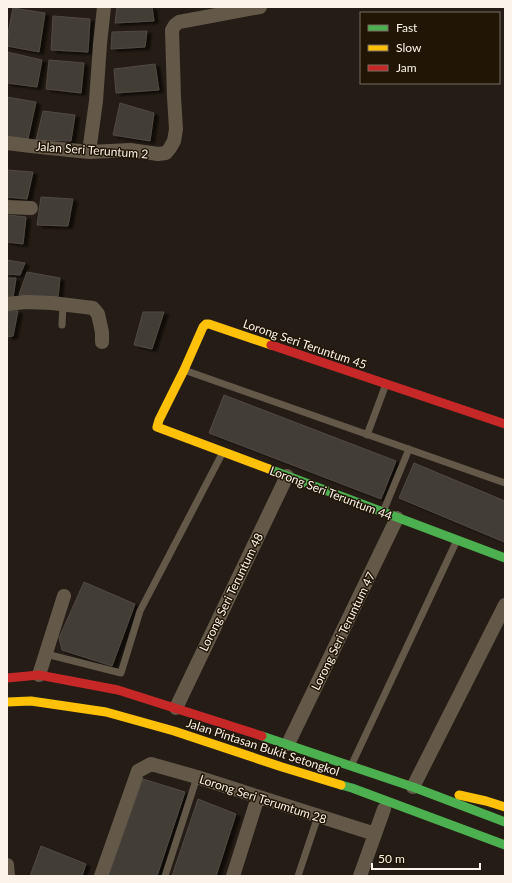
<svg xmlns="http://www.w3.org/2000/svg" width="512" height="883" font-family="Lato,sans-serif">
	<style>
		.building { fill: #433c35; stroke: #504a43; filter: url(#shadow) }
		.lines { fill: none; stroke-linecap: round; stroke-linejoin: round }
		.lane { stroke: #645849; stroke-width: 7 }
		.street { stroke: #645849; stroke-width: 14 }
		.fast { stroke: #4caf50; stroke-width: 9 }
		.slow { stroke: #ffc107; stroke-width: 9 }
		.jam { stroke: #c62828; stroke-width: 9 }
		.labels { text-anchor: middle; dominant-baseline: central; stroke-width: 3; stroke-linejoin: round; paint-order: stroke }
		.street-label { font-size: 12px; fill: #fcf4ea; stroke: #211506 }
	</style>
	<defs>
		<filter id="shadow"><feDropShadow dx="4.5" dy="2.5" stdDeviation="1" flood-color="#0009"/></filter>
	</defs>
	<rect width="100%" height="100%" fill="#251d15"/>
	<path class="building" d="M117,7h35l2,14 -39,2z
		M13,8l32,5 -6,39 -32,-6v-7z
		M53,16l37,3 -2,33 -37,-2z
		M147,31l-2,16 -34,2 1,-17z
		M7,52l35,8 -5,27 -30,-4z
		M49,60l35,3 -3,30 -35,-4z
		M155,64l4,26 -43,3 -2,-24z
		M7,97l29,5 -8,37 -21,-3z
		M120,103l34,10 -4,28 -37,-6z
		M43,111l32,4 -4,26 -35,-1z
		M7,170l26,2 -6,27 -20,-2z
		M41,197l32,2 -5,27 -31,-1z
		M7,215l19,2 -3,27 -16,-2z
		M7,260l18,3 -5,12 -13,-1z
		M27,272l33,6 -2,19 -39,-2z
		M7,278h9l-3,20h-6z
		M7,311h11l-5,25 -6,1z
		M143,312h21l-12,37 -18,-4z
		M224,395l172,66 -15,38 -172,-66z
		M414,463l91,38v39l-1,2 -105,-44z
		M84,582l51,22 -23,62 -50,-16 -3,-12z
		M143,779l42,13 -28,84h-49z
		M198,799l38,15 -20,62h-44z
		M41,846l45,18 -4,12h-52z"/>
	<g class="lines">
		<path class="lane" d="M62,325l1,-20
			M184,370l321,113
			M367,435l19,-51
			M383,512l26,-63
			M46,654l75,19 19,-62 83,-159
			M351,766l106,-226
			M165,876l32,-99
			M298,876l20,-60"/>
		<path class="street" d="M7,143l24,3 58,6 41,-2 28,4 8,-1 4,-5 4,-7 2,-12 -2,-32 -2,-67 3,-5 4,-3 81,-15
			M89,152l7,-51 4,-57 4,-37
			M7,207l24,1
			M7,304l19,-2 26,1 41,5 5,6 4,18v10
			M39,675l25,-79
			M176,708l111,-232
			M288,744l109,-226
			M413,787l92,-182
			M7,865l1,11
			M101,876l37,-105 13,-7 46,13 178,57
			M233,876l25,-79
			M360,876l24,-67"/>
		<path class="fast" d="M269,469l236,89
			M262,736l151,51 92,35
			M341,785l11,3 153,57"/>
		<path class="slow" d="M269,469l-112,-42 2,-7 25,-50 19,-43 3,-3h3l62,21
			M7,702l24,-1 75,11 68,19 108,36 59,18
			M459,795l27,6 19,6"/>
		<path class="jam" d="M271,345l234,79
			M7,678l32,-3 79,15 144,46"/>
	</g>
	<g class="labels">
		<g class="street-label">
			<text transform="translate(92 150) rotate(4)">Jalan Seri Teruntum 2</text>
			<text transform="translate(305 344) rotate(19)">Lorong Seri Teruntum 45</text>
			<text transform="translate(331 493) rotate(21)">Lorong Seri Teruntum 44</text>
			<text transform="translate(231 592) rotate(-64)">Lorong Seri Teruntum 48</text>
			<text transform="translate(343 631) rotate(-64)">Lorong Seri Teruntum 47</text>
			<text transform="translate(263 747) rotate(18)">Jalan Pintasan Bukit Setongkol</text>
			<text transform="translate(263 799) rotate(18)">Lorong Seri Terumtum 28</text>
		</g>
	</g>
	<rect width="512" height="883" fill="none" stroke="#fcf4ea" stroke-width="16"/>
	<rect x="360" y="12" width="140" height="72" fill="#211506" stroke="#796e61"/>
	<rect x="368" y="25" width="20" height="6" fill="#4caf50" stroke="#796e61"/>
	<text x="396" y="32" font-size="12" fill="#fcf4ea">Fast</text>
	<rect x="368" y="45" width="20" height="6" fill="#ffc107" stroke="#796e61"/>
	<text x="396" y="52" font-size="12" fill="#fcf4ea">Slow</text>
	<rect x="368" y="65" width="20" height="6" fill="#c62828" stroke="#796e61"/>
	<text x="396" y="72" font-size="12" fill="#fcf4ea">Jam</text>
	<path d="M372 863v6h108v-6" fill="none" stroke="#fcf4ea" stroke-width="2"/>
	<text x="378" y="863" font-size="12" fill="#fcf4ea" stroke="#211506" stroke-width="3" paint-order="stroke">50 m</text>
</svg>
